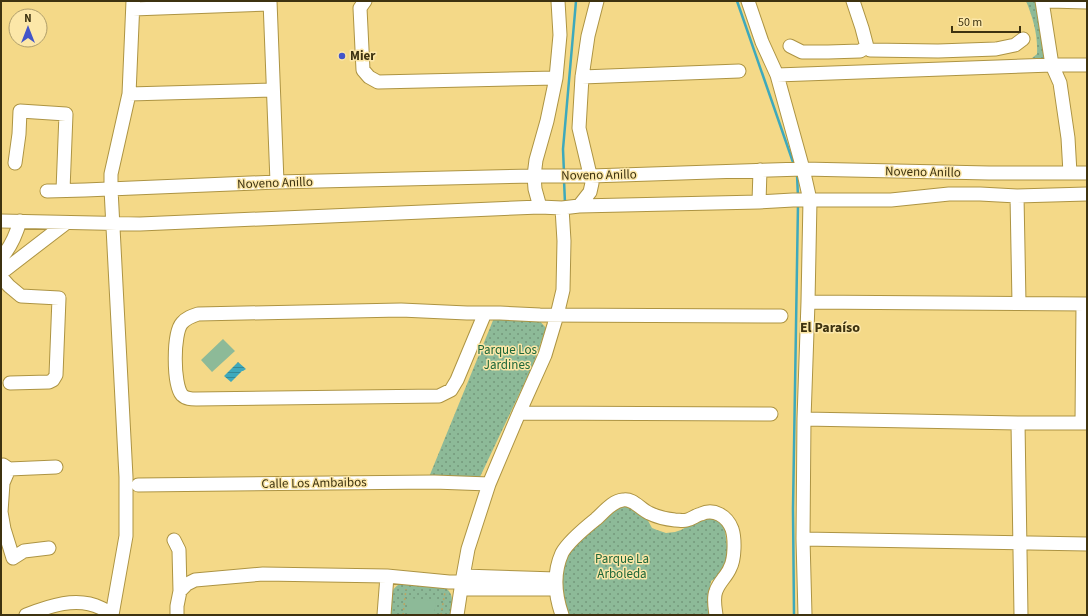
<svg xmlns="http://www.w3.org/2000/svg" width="1088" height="616" font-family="'Source Sans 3',sans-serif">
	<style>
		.green { fill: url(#green-dots) }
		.pitch { fill: #8dba98 }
		.water { fill: url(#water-rules) }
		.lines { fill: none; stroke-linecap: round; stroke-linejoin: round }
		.stream { stroke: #3ea9bc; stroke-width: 2.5 }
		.minor-casing { stroke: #ad9443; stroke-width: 15 }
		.path { stroke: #bba562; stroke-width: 1.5; stroke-dasharray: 2 3; stroke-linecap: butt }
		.minor { stroke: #fff; stroke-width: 13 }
		.poi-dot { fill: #4355c9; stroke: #fce7a8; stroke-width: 1.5 }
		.labels { text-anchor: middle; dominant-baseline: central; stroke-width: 3; stroke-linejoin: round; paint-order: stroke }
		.poi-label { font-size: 13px; font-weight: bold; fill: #3d3210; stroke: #fce7a8; text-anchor: start }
		.street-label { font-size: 13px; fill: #3d3210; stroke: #fce7a8 }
		.park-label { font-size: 13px; fill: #1d6638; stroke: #fce7a8 }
		.neighbourhood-label { font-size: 14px; font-weight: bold; fill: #3d3210; stroke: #fce7a8 }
	</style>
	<defs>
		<pattern id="green-dots" width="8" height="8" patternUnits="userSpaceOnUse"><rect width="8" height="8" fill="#8dba98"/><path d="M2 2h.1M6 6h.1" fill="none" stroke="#74987b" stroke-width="1.8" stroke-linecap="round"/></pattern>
		<pattern id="water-rules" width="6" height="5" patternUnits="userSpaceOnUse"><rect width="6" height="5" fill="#3ea9bc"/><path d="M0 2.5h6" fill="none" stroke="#358a97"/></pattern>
	</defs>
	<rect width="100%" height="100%" fill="#f4d988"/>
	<path class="green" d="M1026,1h16l9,59 -19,-2 5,-4c1,-19 -4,-36 -11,-53z
		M494,318l44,1 8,9 -13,37 -54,114 -50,-2z
		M626,504l20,13 6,11 5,2 9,3 9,-1 6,-2 16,-9 17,-4 7,6 4,7 3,25 -2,11 -5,9 -10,6 -1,6 2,28h-145l-5,-17v-30l9,-20 43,-41z
		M400,584l44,3c11,6 8,17 7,28h-61c0,-12 -2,-25 10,-31z"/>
	<path class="pitch" d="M223,339l12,12 -23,21 -11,-12z
		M408,598l28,3 -2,14h-27z"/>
	<path class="water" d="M238,362l8,7 -3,2h-1l-11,11 -7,-6z"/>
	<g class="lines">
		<path class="stream" d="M737,1l57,164
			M564,173l-1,-24 13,-148
			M797,174l1,23
			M564,180l1,23
			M794,615l-1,-106 5,-305"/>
		<defs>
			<path id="minor" d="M270,1l7,181
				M365,1l-5,7 3,62 6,7 9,5 178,-4
				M558,1l2,34 -4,43 -9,43 -11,39 -2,16 1,13 5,18 22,1 17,-2 11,-14 2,-9 -13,-55 3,-51 6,-41 9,-35
				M748,1l14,41 15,33 26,94 7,31 -2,102 -4,117 -1,120 2,76
				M1042,1l10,64 8,18 8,55 2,35
				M1049,1l38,1
				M133,9l137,-5
				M790,46l12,6h26l32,-1 7,-4 -5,-19 -9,-27
				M867,47l3,3 68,1 58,-2 19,-4 8,-6
				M777,75l275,-10h35
				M582,77l157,-6
				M129,94l144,-4
				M15,163l4,-29 1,-23 46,3 -3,76
				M47,191l38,-1 192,-8 257,-6h57l212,-7 186,4h98
				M1017,196l2,107
				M759,202l1,-32
				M579,206l180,-4 34,-2h98l58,-6h31l37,2 70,-2
				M1,221l139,3 400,-17
				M1,258c10,-11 15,-23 19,-37
				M1,273l65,-50
				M1,277l8,9 12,10 38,2 -3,77 -3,5 -4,2 -39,1
				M808,302l279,2
				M485,313l-28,67 -6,10 -12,6 -243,3c-5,0 -10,0 -14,-4 -9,-11 -9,-62 0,-72 4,-5 10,-7 16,-9l203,-4 66,3h33l40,2 241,1
				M519,413l252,1
				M804,419l214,4h69
				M1018,423l3,192
				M1082,423l1,-119
				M3,465l6,4 47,-2
				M9,469l-6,14 -2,29 3,17 9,29 11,-7 25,-3
				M138,485l296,-3 55,2
				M803,539l284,5
				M174,540l5,10 1,41 -3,15v9
				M463,576l93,3
				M461,589h95
				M180,591l7,-7 8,-4 68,-6 124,2 62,6h13
				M26,615c23,-9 51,-19 75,-7 4,2 7,4 11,6
				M112,615l14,-79v-59l-15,-288v-15l18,-80 4,-93
				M384,615l3,-39
				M457,615l5,-33 6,-33 21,-65 30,-71 26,-58 12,-40 6,-25 1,-49 -2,-33
				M562,615c-7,-20 -9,-42 0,-62 6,-11 24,-26 34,-34 8,-7 16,-18 27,-19 10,-2 17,9 26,13 8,4 16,6 26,7 4,0 8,1 12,0 5,-1 9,-5 14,-6 13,-6 26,2 31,15 3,9 3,30 -2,39 -3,8 -11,14 -14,23 -3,7 -1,16 0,24"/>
		</defs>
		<use href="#minor" class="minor-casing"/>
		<path class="path" d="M403,615l3,-26
			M441,615l4,-23"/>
		<use href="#minor" class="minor"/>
	</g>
	<circle class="poi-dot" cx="342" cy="56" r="4"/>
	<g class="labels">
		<g class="poi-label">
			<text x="350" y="56">Mier</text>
		</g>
		<g class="street-label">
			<text transform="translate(923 172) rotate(1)">Noveno Anillo</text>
			<text transform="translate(599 175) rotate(-1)">Noveno Anillo</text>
			<text transform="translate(275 183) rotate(-2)">Noveno Anillo</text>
			<text transform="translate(314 483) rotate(-1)">Calle Los Ambaibos</text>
		</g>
		<g class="park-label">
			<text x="507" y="350">Parque Los<tspan x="507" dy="15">Jardines</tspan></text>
			<text x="622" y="559">Parque La<tspan x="622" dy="15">Arboleda</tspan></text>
		</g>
		<g class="neighbourhood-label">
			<text x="830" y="328">El Paraíso</text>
		</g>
	</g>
	<rect width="1088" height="616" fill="none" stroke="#3d3210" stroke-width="4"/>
	<g transform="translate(28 28)"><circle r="19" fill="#fce7a8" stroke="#b09f6b"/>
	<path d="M0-3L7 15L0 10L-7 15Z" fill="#4355c9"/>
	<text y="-6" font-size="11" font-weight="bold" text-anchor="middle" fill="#3d3210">N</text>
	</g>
	<path d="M952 26v6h68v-6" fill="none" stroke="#3d3210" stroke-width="2"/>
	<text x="958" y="26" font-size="12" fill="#3d3210" stroke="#fce7a8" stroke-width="3" paint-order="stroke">50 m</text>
</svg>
